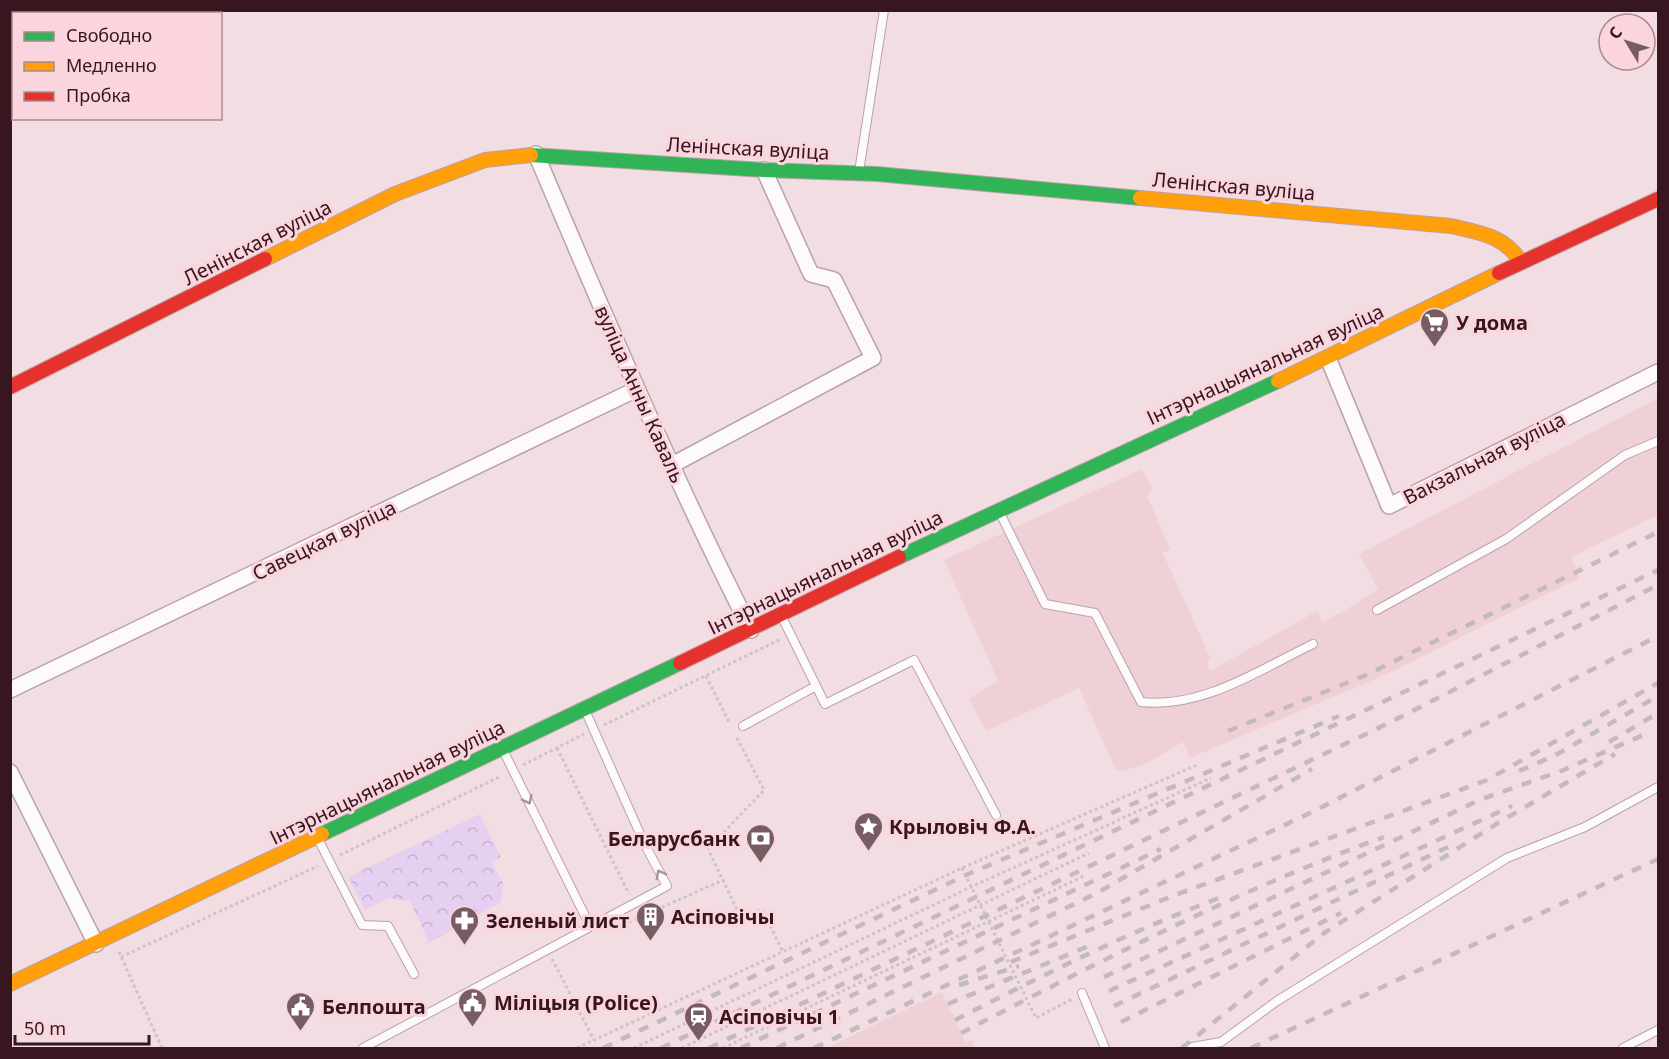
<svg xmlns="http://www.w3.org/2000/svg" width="1669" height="1059" font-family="'Noto Sans',sans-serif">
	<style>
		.built { fill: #efd0d7 }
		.park { fill: url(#park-crowns) }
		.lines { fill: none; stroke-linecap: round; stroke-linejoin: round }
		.lane-casing { stroke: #baa2a8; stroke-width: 10 }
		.street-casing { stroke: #baa2a8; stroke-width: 18 }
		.fast-casing { stroke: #baa2a8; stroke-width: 16 }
		.slow-casing { stroke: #baa2a8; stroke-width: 16 }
		.jam-casing { stroke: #baa2a8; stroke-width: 16 }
		.path { stroke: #cdc3c6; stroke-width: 3; stroke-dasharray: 3 3; stroke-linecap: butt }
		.lane { stroke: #fdfafb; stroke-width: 8 }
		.street { stroke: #fdfafb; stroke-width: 15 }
		.fast { stroke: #30b455; stroke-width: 14 }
		.slow { stroke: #ff9f0a; stroke-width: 14 }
		.jam { stroke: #e5322d; stroke-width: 14 }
		.rail { stroke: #c2babc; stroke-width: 4.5; stroke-dasharray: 10 10; stroke-linecap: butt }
		.oneway { stroke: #a49398 }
		.labels { text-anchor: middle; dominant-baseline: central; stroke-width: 6; stroke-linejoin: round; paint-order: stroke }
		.street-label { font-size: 20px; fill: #371620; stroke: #fad5dd }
		.poi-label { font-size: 20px; font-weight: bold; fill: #371620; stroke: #fad5dd; text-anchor: start }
	</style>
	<defs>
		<pattern id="park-crowns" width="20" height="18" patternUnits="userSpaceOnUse" patternTransform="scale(1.5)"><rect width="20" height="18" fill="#e6d0f2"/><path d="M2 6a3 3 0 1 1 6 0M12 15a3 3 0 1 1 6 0" fill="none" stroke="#c6b2cf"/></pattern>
	</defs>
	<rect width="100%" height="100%" fill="#f2dde2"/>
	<path class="built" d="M1658,398v117l-87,42 8,21 -190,95 -199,85 -7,-16 -38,22 -23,7 -6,-1 -37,-82 -93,43 -17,-32 29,-18 -54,-121 198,-91 10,19 -5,8 23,53 -7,4 48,107 -5,3 4,8 107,-60 5,11 22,-11 34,-22 -19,-35z
		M942,992l23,50 6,-2 4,8h-148z"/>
	<path class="park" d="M480,814l21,43 -10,5 12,21 -2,19 -72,41 -19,-42 -21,-3 -24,12 -17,-33z"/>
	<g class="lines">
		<defs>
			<path id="lane" d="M859,172l25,-162
				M999,511l46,93 50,9 46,89c61,7 118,-32 172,-58
				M1377,610l129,-71 119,-84 33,-14
				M782,617l43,87 89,-44 82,155
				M743,726l73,-40
				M503,750l87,176
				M318,839l44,86 26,1 26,48
				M1082,993l23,55
				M363,1048l304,-162 -22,-41 -60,-135
				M1186,1048l35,-6 56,-41 230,-143 78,-31 73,-40
				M1623,1048l35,-18"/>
			<path id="street" d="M536,154c68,160 136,321 215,476
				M1328,358l61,148 269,-134
				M672,465l201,-107 -39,-78 -23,-6 -47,-104
				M10,690l627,-301
				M10,772l86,172"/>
			<path id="fast" d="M531,155l233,15 113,4 263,24
				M899,557l379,-176
				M322,834l358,-171"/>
			<path id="slow" d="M1140,198l311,28c29,7 53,9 70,36
				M265,259l130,-65 90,-34 46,-5
				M1278,381l221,-108
				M10,984l312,-150"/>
			<path id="jam" d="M1499,273l159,-74
				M10,387l255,-128
				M680,663l219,-106"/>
		</defs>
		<use href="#lane" class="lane-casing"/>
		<use href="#street" class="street-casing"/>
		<use href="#fast" class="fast-casing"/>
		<use href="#slow" class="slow-casing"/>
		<use href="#jam" class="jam-casing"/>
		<path class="path" d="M706,676l24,48
			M604,725l175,-85
			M737,738l27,52 -56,59 33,69 21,-9 21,43
			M557,748l72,146
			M523,765l61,-31
			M340,855l161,-79
			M962,868l74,150 36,-19
			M639,913l5,10
			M629,922l94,-42
			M119,952l43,96
			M121,957l197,-91
			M552,959l42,81
			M577,1048l385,-180 237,-104
			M634,1048l337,-161 240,-109
			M682,1048l407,-195
			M723,1048l363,-173"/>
		<use href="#lane" class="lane"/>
		<use href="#street" class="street"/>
		<use href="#fast" class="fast"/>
		<use href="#slow" class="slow"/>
		<use href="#jam" class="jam"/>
		<path class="rail" d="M1228,731l136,-55 294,-144
			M1609,742l49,-29
			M1519,771l35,-15 104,-60
			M1011,962l159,-65 317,-117 171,-97
			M1104,977l378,-178 79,-28 87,-38
			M959,985l60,-19
			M1109,991l403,-185
			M948,1004l141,-58
			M1114,1006l336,-160
			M955,1020c87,-44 175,-89 267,-123
			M1121,1022l220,-109
			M961,1033c138,-71 277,-143 423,-196
			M603,1048l363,-173 373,-159
			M661,1048l997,-478
			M709,1048l680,-325 269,-138
			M741,1048l420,-199
			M777,1048l320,-155 215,-124
			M814,1048l496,-235 348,-177
			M1182,1048l142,-115 174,-110 117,-69
			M1251,1048l407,-189"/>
	</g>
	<defs><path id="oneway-chevron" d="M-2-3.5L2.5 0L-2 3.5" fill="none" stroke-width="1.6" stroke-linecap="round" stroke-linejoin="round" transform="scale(1.5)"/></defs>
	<g class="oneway">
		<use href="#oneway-chevron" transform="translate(528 800) rotate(64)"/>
		<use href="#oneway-chevron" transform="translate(660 874) rotate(-118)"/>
	</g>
	<defs>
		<symbol id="supermarket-pin" viewBox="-11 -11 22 30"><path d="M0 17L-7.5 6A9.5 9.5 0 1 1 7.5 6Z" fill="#785c64" stroke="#fad5dd"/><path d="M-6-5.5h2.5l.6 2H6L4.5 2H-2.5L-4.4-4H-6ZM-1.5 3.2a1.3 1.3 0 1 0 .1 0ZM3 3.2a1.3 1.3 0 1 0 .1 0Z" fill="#fff"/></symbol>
		<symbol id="sight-pin" viewBox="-11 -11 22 30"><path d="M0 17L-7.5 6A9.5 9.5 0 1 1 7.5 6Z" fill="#785c64" stroke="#fad5dd"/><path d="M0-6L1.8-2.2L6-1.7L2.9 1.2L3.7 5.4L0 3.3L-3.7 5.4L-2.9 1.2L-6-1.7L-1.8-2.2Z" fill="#fff"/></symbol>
		<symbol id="bank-pin" viewBox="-11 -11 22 30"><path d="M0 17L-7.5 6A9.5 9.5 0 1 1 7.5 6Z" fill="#785c64" stroke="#fad5dd"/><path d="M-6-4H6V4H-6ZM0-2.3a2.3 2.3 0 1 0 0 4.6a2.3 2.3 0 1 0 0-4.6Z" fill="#fff"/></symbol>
		<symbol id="building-pin" viewBox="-11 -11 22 30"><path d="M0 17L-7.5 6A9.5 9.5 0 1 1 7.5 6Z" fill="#785c64" stroke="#fad5dd"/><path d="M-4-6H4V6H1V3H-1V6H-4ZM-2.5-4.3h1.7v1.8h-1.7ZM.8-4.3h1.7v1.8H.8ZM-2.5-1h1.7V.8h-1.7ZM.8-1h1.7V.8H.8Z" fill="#fff"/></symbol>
		<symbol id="pharmacy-pin" viewBox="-11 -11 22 30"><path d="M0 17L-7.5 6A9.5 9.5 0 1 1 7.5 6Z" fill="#785c64" stroke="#fad5dd"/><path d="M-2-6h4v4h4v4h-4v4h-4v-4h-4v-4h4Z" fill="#fff"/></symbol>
		<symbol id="civic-pin" viewBox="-11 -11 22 30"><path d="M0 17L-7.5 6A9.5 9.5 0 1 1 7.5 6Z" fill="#785c64" stroke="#fad5dd"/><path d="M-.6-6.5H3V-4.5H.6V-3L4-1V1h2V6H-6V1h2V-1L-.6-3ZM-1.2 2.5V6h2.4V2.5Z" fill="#fff"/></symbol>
		<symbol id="station-pin" viewBox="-11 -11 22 30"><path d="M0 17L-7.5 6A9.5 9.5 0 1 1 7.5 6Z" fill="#785c64" stroke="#fad5dd"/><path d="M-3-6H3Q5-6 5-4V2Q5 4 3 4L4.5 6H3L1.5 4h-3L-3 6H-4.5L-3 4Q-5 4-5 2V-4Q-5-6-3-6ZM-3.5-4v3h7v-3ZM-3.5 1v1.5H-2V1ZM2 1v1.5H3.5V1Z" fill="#fff"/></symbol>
	</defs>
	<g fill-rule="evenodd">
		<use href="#supermarket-pin" x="1418" y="306" width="33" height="45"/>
		<use href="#sight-pin" x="852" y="810" width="33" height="45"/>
		<use href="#bank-pin" x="744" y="822" width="33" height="45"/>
		<use href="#building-pin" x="634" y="900" width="33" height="45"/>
		<use href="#pharmacy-pin" x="448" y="904" width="33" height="45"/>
		<use href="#civic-pin" x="456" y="986" width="33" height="45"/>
		<use href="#civic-pin" x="284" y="990" width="33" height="45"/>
		<use href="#station-pin" x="682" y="1000" width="33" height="45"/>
	</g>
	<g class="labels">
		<g class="street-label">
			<text transform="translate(748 148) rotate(3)">Ленінская вуліца</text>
			<text transform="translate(1234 186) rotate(5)">Ленінская вуліца</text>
			<text transform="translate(257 242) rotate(-27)">Ленінская вуліца</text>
			<text transform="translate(1265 364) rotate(-25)">Інтэрнацыянальная вуліца</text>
			<text transform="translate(640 394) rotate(66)">вуліца Анны Каваль</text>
			<text transform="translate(1484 458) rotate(-27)">Вакзальная вуліца</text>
			<text transform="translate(324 540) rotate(-26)">Савецкая вуліца</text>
			<text transform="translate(825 572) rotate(-26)">Інтэрнацыянальная вуліца</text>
			<text transform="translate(387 782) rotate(-26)">Інтэрнацыянальная вуліца</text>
		</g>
		<g class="poi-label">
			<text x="1456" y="322">У дома</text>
			<text x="889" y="826">Крыловіч Ф.А.</text>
			<text x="740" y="838" text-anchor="end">Беларусбанк</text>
			<text x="671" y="916">Асіповічы</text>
			<text x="486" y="920">Зеленый лист</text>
			<text x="494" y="1002">Міліцыя (Police)</text>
			<text x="322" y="1006">Белпошта</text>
			<text x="719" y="1016">Асіповічы 1</text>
		</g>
	</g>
	<rect width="1669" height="1059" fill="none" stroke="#371620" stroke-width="24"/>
	<rect x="12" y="12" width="210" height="108" fill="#fad5dd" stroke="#ac8991" stroke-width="1.5"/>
	<rect x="24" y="32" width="30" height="9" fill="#30b455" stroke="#ac8991" stroke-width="1.5"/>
	<text x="66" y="42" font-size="18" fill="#371620">Свободно</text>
	<rect x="24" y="62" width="30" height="9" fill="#ff9f0a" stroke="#ac8991" stroke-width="1.5"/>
	<text x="66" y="72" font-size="18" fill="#371620">Медленно</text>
	<rect x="24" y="92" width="30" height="9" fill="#e5322d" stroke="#ac8991" stroke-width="1.5"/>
	<text x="66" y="102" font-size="18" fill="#371620">Пробка</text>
	<g transform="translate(1627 42) rotate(308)"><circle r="28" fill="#fad5dd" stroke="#ac8991" stroke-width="1.5"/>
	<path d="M0-4.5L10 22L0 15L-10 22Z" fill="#785c64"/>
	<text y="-9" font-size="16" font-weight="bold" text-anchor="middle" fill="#371620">С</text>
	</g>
	<path d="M15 1035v9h134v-9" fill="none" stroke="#371620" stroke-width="3"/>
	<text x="24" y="1035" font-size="18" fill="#371620" stroke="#fad5dd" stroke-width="4.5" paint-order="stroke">50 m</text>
</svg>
